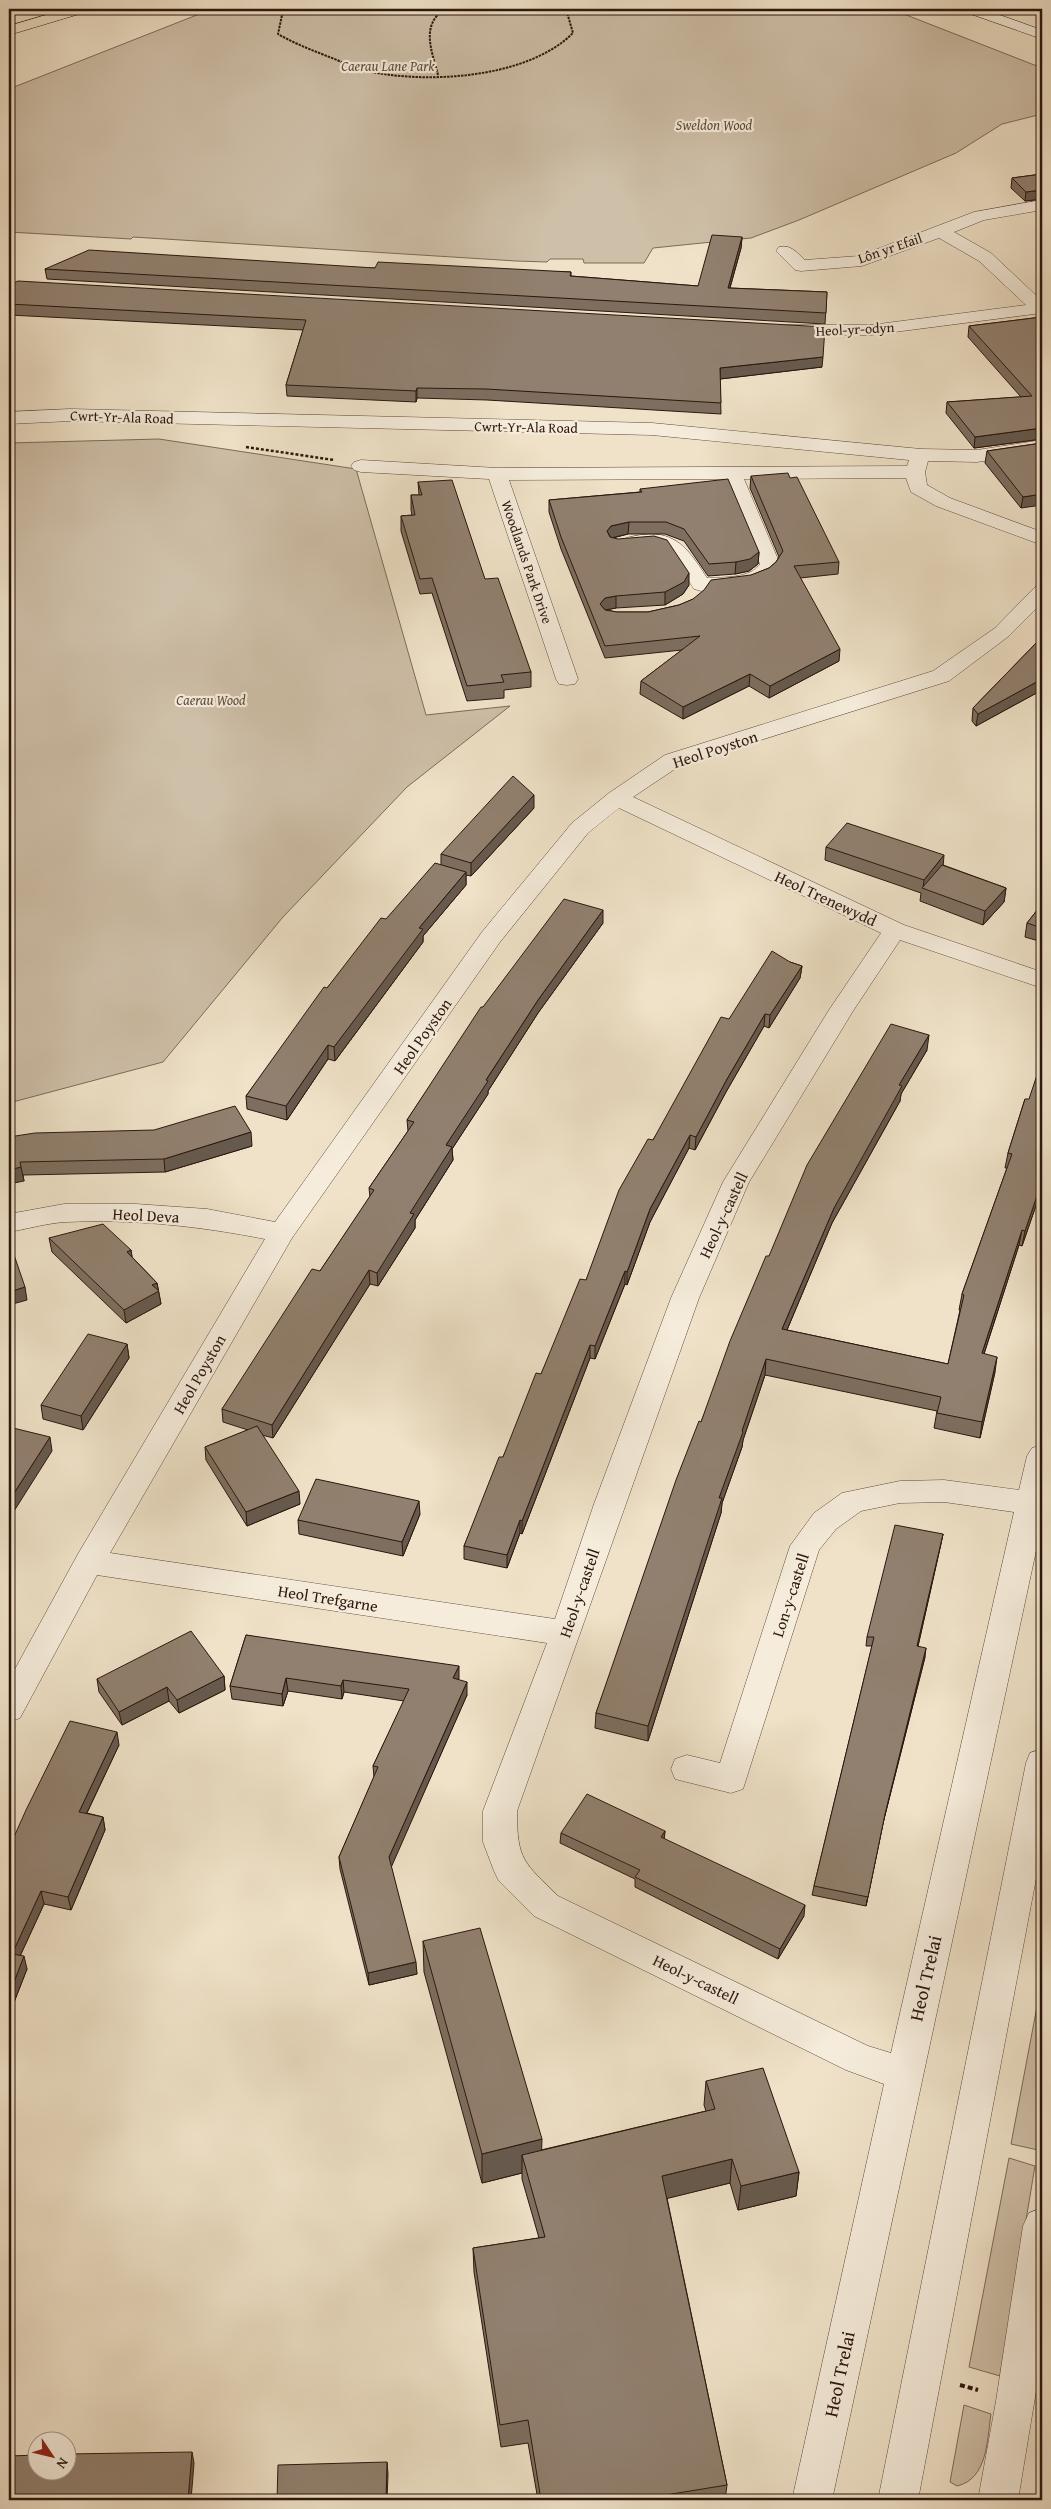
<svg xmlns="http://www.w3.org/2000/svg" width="1051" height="2509" font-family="'Gentium Book Plus',serif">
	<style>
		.green { fill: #cebfa8; stroke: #7d6a5b }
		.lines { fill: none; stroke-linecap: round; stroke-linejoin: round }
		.street-casing { stroke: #5d493c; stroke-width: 1 }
		.secondary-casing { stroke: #2c160e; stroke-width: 1 }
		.primary-casing { stroke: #2c160e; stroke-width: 1 }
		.path-far2 { stroke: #2c160e; stroke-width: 2; stroke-dasharray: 2.5 1; stroke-linecap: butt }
		.path-far1 { stroke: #2c160e; stroke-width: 2.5; stroke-dasharray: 3 2; stroke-linecap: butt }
		.path { stroke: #2c160e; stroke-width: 4; stroke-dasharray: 5 3; stroke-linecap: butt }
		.street { fill: #f5ecdb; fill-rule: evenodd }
		.secondary { fill: #f5ecdb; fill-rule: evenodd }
		.primary { fill: #efe2c8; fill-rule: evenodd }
		.wall { fill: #7d6e5f; stroke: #2c160e }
		.shaded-wall { fill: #665a4e; stroke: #2c160e }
		.building { fill: #91806f; stroke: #2c160e }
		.labels { text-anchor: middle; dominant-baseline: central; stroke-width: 4.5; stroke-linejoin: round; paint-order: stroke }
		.far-park-label { font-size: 14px; font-style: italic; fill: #5d493c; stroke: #f5ecdb }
		.far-street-label { font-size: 14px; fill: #2c160e; stroke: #f5ecdb }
		.street-label { font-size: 16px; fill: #2c160e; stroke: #f5ecdb }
		.near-street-label { font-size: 19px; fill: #2c160e; stroke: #f5ecdb }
	</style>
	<rect width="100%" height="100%" fill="#efe2c8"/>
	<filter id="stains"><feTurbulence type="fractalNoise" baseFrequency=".004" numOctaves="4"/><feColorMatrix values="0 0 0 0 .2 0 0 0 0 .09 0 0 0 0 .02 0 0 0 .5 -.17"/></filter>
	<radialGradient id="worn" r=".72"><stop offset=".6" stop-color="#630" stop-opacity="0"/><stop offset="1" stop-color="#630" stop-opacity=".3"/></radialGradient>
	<path class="green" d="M212,9h679l151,59v46l-40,10 -46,29 -157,67 -48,18 -98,10 -9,15h-60l-1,-4h-33l-3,3 -31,-1 -383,-24 -2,2 -122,-7v-143z
		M159,439l197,30 70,246 84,-9 -103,81 -124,130 -120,145 -154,41v-660z
		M1042,1980v145l-4,25 -27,-6z
		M1009,2158l26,8 -35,210 -31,-9z
		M964,2405l27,9c-4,25 -3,65 -34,72l-7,-4z"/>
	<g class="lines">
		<defs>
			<path id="street" d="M1042,200v10l-58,10 -30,12 37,21 51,48v12l-171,22h-83l-6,-1 -3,-4 3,-4 6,-1h83l155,-20 -47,-44 -40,-23 -77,28 -61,5 -6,-1 -19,-19 3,-4c12,-3 18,6 26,13l54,-4 115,-44z
				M70,409l582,14 269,26 56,1 65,-10v12l-65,10 -49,-1 -3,11 2,13 23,13 92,34v13l-106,-39 -25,-14 -5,-14 -162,1 36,85c-15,27 -52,24 -79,27l-7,-2c-9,-13 -18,-39 -36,-41 -11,-1 -22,1 -32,-2l-3,-4 3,-4c45,-12 59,5 81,40 16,-1 43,1 53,-14l-36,-85 -215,1 69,199 -3,5 -8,1 -8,-1 -3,-5 -67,-200 -128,-7 -7,-2 -3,-4 3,-4 7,-2 136,8 410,-2 2,-6 -257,-25 -582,-14 -61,3v-12z
				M1042,585v18l-33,33 -60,45 -268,84 -48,32 271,128 138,47v16l-142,-48 -47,71 -104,171 -50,116 -182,513c0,50 7,51 41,85l310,150 23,7 123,-541 -70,-10 -44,1 -39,8 -25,18 -17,21 -76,239 -12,4 -56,-14 -4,-10 4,-10 12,-4 33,8 70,-217 24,-33 28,-20 58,-12 44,-1 75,10 8,-34 5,-8 10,-3v78l-210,977h-40l92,-416 -38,-14 -312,-154 -35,-35 -5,-10 -11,-29v-31l64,-168 -450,-68 -77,143 -11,4v-42l69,-126 187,-315c-66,-13 -132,-20 -199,-17 -19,1 -39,7 -57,10v-18l55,-10h72l71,5 68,13 207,-290 90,-109 37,-30 56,-38 268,-84 62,-43 40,-41zM619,808l262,125 -52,77 -106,172 -52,116 -77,206 -39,115 -445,-66 182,-315 208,-296 88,-109z
				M1042,1749v98l-124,653h-40l148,-737 4,-10z
				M1042,2208v147l-24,145h-40l18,-99 27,-175 6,-13z"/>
			<path id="secondary" d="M963,9h20l59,21v9l-77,-27z"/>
			<path id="primary" d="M66,9h22l-2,3 -77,23v-9z"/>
		</defs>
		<use href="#street" class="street-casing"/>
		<use href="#secondary" class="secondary-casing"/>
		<use href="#primary" class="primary-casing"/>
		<path class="path-far2" d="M290,9l-8,6 -4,19c19,11 39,18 59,26 7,3 14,7 21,9 62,16 168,11 215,-36l-7,-24
			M438,75c-6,-24 -18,-50 7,-66"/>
		<path class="path-far1" d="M246,447l88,13"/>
		<path class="path" d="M960,2385l18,5"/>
		<use href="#street" class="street"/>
		<use href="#secondary" class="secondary"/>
		<use href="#primary" class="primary"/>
	</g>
	<path class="wall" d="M1042,174v25l-17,2 -14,-13 1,-10z
		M1039,203h3v14l-5,-4z
		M742,237l-1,11 -11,40 97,4 -2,32 -778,-45 -2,-10 330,-1 196,4v4l127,10z
		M9,285l813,82 -102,12 1,35 -234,-14 -70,-2 -1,4 -129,-6 -1,-11 17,-55 -294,-15z
		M1042,317v122l-68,9 -28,-35 1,-11 74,-5 -53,-60 1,-11z
		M1042,443l-21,65 -36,-45 2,-12z
		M751,476l88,86 -1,12 -38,4 39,83 -70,37 -20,-12 -66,33 -43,-25 1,-13 41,-31 -77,8 -44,-109 -12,-37v-12l91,-8v-3l119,63 -1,12 -9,7 -14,3 -27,2 -24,-35 -19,-7h-37l-15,4 76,47 -6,9 -18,11 -49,3 -10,2 11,2h31l31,-7 90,-37 7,-6 3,-5 -29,-69z
		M418,482l67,97 46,93v15l-27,3v8l-37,3 -35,-108 -12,1 -19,-63v-15l11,-1 -1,-5v-15h8z
		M1042,637v53l-66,36 -4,-5 1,-13z
		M534,808l-63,68 -5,-1v10l-43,51v6l-88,119 -7,-2 -41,61 -40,-11 -1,-13 81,-108 59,-69 55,-54v-11z
		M826,847l117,18 63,23 -2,14 -21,23 -63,-24 1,-8 -96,-33z
		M1042,904v38l-17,-5 2,-14z
		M603,923l-65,90 -50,78v3l-36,55 1,11 -38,60v8l-37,58 -8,-2 -97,154 -11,-3 38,69 -53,22 -41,-66 -1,-13 43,-17 -25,-8 -1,-13 98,-138 50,-74 -1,-9 39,-57 -1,-11 76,-113z
		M790,962l12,4 -2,12 -31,50 -5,-2 -38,66 -31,58 -6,-2 -39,74 -23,63 -2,-1 -30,75 -5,-1 -68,176 -2,-1 -13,35 -43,-9v-13l39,-89 38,-83 112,-234 76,-121z
		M927,1050l-26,44 -1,7 -68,122 -45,107 161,34 12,-54h-1l3,-16 45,-126h-2l3,-15 17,-54 17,89 -20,58 -3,-1 -35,109 11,18 -15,66 -46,-10 3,-17 -172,-36 -22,65 -1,7 -20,56 -1,10 -73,228 -53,-13 1,-15 105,-291 68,-166z
		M9,1137l243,9 -87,26 -142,3 1,6z
		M49,1238l82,12 1,7 25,26 4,21 -35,19 -74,-71z
		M127,1344l2,14 -46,72 -40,-11 -2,-14z
		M420,1514l-17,42 -104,-22 -1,-14z
		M943,1534l-25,112 7,11 -42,166 -17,83 -54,-11 2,-9 58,-240h-6l1,-9z
		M246,1635l213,43 -1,2 9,15 -76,171 26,108 -48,11 -29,-116 -1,-12 35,-80 -1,-11 31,-65 -60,-9 -2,7 -54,-8 -5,15 -51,-7 -2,-13z
		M224,1676l1,14 -46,23 -10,-12 -47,24 -23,-33 -2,-13z
		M119,1745l-32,68 16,4 2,13 -34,80 -27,-6 -24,52 7,13 -18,46v-167z
		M665,1831l-1,8 140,77 -26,43 -143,-72v-8l-75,-36 1,-10z
		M423,1941l118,209 165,-39 -2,-6 2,-24 93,91 -3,24 -58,14 -8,-27 -63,15 60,287 -2,15h-187l-10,-57 -27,4 -27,-175 -1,-24 66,-10 -17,-59v-6l-40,10 -58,-211z"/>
	<path class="shaded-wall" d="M1042,190v9l-17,2 1,-9z
		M742,237l-1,11 -14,50 1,-10z
		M823,357l-1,10 -102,12v-11z
		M417,388v10l-1,4v-11z
		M1042,428v11l-68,9 1,-11z
		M1042,494v11l-21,3 2,-11z
		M629,522l-1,12 -17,4 -4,-7 4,-5z
		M759,552l-1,12 -9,7 -14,3 1,-12z
		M689,573v12l-6,9 -18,11v-13z
		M616,596v12l-11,2 -5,-6 5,-6z
		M840,649l-1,12 -70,37 1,-12z
		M750,674l-1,12 -66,33v-12z
		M1042,679v11l-66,36 2,-12z
		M534,795v13l-63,68v-13z
		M944,855l-1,13 -20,20 1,-8z
		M466,872v13l-43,51v6l-88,119 -1,-14 85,-119z
		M1006,888l-2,14 -21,23 2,-14z
		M603,910v13l-65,90 -50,78v3l-36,55 1,11 -38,60v8l-37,58 -1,-13 69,-128 40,-65 52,-80z
		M802,966l-2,12 -31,50 1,-13z
		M765,1014l-1,12 -38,66 -31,58 1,-13 31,-58z
		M929,1035l-2,15 -26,44 -1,7 -68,122 -51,121 1,-15 52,-121 65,-123z
		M328,1045v14l-41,61 -1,-14z
		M251,1132l1,14 -87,26 -1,-13z
		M690,1135l-1,13 -39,74 -23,63v-13l23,-63z
		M21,1167l3,14 -15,3v-14z
		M1042,1181v7l-20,58 3,-15z
		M1022,1230l-3,15 -40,124 3,-16z
		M131,1250l2,14 -6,-12z
		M369,1270l1,14 -97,154 -1,-13z
		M625,1271v13l-30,75v-13z
		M157,1283l4,21 -35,19 -2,-13 28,-25z
		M25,1287l2,13 -18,5v-13z
		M127,1344l2,14 -46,72 -2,-14z
		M590,1345v13l-68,176v-13z
		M997,1357l-2,15 -15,66 2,-16z
		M766,1359l-1,16 -22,65 -1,7 -20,56 -1,10 -73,228v-15l71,-228z
		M50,1437l2,14 -43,68v-18z
		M299,1491l1,13 -53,22 -1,-14z
		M419,1501l1,13 -17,42 -1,-14z
		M520,1520v13l-13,35v-13z
		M943,1534l-2,10 -25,111 1,-9z
		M926,1648l-1,9 -42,166 -17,83 19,-92z
		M459,1666v12l-6,13v-13z
		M224,1676l1,14 -46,23 -2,-13z
		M286,1678l2,13 -5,15 -1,-12z
		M343,1680l1,12 -2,7 -1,-13z
		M467,1682v13l-77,175 -1,-13z
		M167,1687l2,14 -47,24 -3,-13z
		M117,1732l2,13 -38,80 -2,-13z
		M103,1817l2,13 -34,80 -3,-13z
		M665,1831l-1,11 -3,-5z
		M41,1891l3,13 -29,63 -3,-13z
		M805,1905l-1,11 -26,43 2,-10z
		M24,1956l3,13 -18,46v-20z
		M416,1962l1,12 -48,11 -1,-12z
		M542,2139l-1,30 -19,-14v18l-40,10v-29z
		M732,2159l-2,24 -69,17 1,-24z
		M799,2172l-3,24 -58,14 3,-24z
		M192,2452l2,11 -3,37h-3z
		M387,2462l1,12 -1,26h-1z"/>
	<path class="building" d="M1042,174v16l-16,2 -14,-14z
		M712,235l30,2 -14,51 99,4 -1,21 -781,-44 44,-19 286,18 3,-6 193,10 -1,4 128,10z
		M18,281l807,46 -2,30 -103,11 1,35 -235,-14 -69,-1 -1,3 -130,-6 20,-65 -297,-16v-19z
		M1042,317v111l-67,9 -28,-35 85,-6 -63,-70z
		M1042,443v51l-19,3 -36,-46z
		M788,473l2,5 7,-1 42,85 -45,4 46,83 -70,37 -20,-12 -67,33 -42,-26 59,-45 -95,10 -44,-109 -12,-37 93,-8 -2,-3 88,-10 31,73 -9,7 -14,3 -27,2 -25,-35 -18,-7h-37l-18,4 -4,5 3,6 8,2 36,-3 13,4 22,33 -5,9 -19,10 -49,4 -11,2 -5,6 5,6 12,2h31l31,-7 14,-6 11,-9 7,-10 40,-5 18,-7 7,-6 7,-11 -32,-75z
		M452,480l33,99 13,-1 33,94 -30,3 3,7 -37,4 -35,-108 -12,1 -19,-63 14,-1 -4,-20h11l-4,-13z
		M1042,637v42l-64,35 -5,-6z
		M513,776l21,19 -63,68 -30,-9z
		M847,823l97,32 -20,25 -98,-33z
		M435,863l31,9 -47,56 4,1 -89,118 -6,-2 -42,61 -40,-10 78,-109 3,1 54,-70 5,1z
		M942,865l64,23 -21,23 -63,-23z
		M564,899l39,11 -65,90 -52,80 2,1 -42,64 6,2 -42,66 4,1 -37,59 -8,-3 -97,155 -50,-16 90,-140 8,2 54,-81 -5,-2 45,-66 -7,-2 74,-113h2z
		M1042,904v24l-15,-5z
		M772,951l18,11 12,4 -32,49 -5,-1 -38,65 -31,58 -6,-2 -40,74 -23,63 -2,-1 -30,75 -5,-1 -68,176 -2,-1 -13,35 -43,-9 35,-89h4l33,-84 5,1 39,-95 6,1 33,-90 29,-51 5,1 68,-123 8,2z
		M891,1024l38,11 -30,50 3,1 -68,122 -52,121 166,35 16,-69 -2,-1 50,-140 -4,-1 17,-54h4l13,-39v121l-17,50 -3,-1 -40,123 15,4 -15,65 -45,-9 4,-16 -175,-38 -24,72 1,1 -24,66h3l-74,228 -52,-13 80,-233 23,-59 2,1 29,-81 36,-85h3l38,-91z
		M235,1106l16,26 -87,27 -144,3 1,5 -12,3v-33l26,-4 119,-3z
		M103,1224l28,26 -4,2 30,31 -5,2 7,6 -35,19 -75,-72z
		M12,1249l13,38 -16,5v-42z
		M88,1334l39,10 -46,72 -40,-11z
		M257,1426l42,65 -53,21 -41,-65z
		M9,1427l41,10 -41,64z
		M316,1479l103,22 -17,41 -104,-22z
		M895,1525l48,9 -26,112 9,2 -41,166 -17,83 -54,-11 60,-249h-7z
		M191,1631l33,45 -47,24 -10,-13 -48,25 -22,-33z
		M246,1635l213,31 -6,12 14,4 -78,175 27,105 -48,11 -29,-116 39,-90 -5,-1 36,-77 -66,-9 -2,6 -55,-8 -4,16 -52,-8z
		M70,1721l47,11 -38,80 24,5 -35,80 -27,-6 -29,63 12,2 -15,39v-147l17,-38z
		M587,1794l78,37 -4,6 144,68 -25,44 -145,-72 5,-7 -79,-37z
		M480,1928l62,211 -60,15 -59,-213z
		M763,2068l36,104 -58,14 -9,-27 -70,17 65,309 -92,15h-94l-13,-80 -28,5 -27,-177 72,-11 -23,-82 193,-46 -9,-28z
		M192,2452l-4,48h-179v-44l29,-1v17h30v-18z
		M387,2462l-1,38h-109l1,-35z"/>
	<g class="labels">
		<g class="far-park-label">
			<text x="388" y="66">Caerau Lane Park</text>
			<text x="714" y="125">Sweldon Wood</text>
			<text x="211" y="700">Caerau Wood</text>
		</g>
		<g class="far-street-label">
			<text transform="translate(890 248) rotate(-19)">Lôn yr Efail</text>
			<text transform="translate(855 329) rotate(-3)">Heol-yr-odyn</text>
			<text transform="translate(122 417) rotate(2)">Cwrt-Yr-Ala Road</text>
			<text transform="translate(526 427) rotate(1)">Cwrt-Yr-Ala Road</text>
			<text transform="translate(527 562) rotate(71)">Woodlands Park Drive</text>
		</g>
		<g class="street-label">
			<text transform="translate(715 749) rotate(-18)">Heol Poyston</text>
			<text transform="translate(826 898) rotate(25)">Heol Trenewydd</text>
			<text transform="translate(422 1036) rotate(-55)">Heol Poyston</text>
			<text transform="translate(146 1215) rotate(3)">Heol Deva</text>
			<text transform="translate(723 1215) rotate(-65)">Heol-y-castell</text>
			<text transform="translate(199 1374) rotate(-60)">Heol Poyston</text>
			<text transform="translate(579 1593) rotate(-71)">Heol-y-castell</text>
			<text transform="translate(790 1595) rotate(-72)">Lon-y-castell</text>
			<text transform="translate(328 1598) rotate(9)">Heol Trefgarne</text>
			<text transform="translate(696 1979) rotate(26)">Heol-y-castell</text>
		</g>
		<g class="near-street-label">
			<text transform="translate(925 1978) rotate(-77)">Heol Trelai</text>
			<text transform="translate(839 2374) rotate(-78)">Heol Trelai</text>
		</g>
	</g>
	<rect width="1051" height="2509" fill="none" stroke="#efe2c8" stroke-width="30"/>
	<rect x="10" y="10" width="1031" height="2489" fill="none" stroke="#2c160e" stroke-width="2.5"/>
	<rect x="15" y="15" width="1021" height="2479" fill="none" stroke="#2c160e"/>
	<g transform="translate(52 2456) rotate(125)"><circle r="24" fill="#f5ecdb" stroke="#a59689"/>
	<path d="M0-4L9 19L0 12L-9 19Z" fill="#8f2418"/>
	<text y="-8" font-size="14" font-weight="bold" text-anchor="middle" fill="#2c160e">N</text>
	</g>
	<rect width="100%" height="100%" filter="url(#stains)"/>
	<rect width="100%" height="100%" fill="url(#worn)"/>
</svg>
